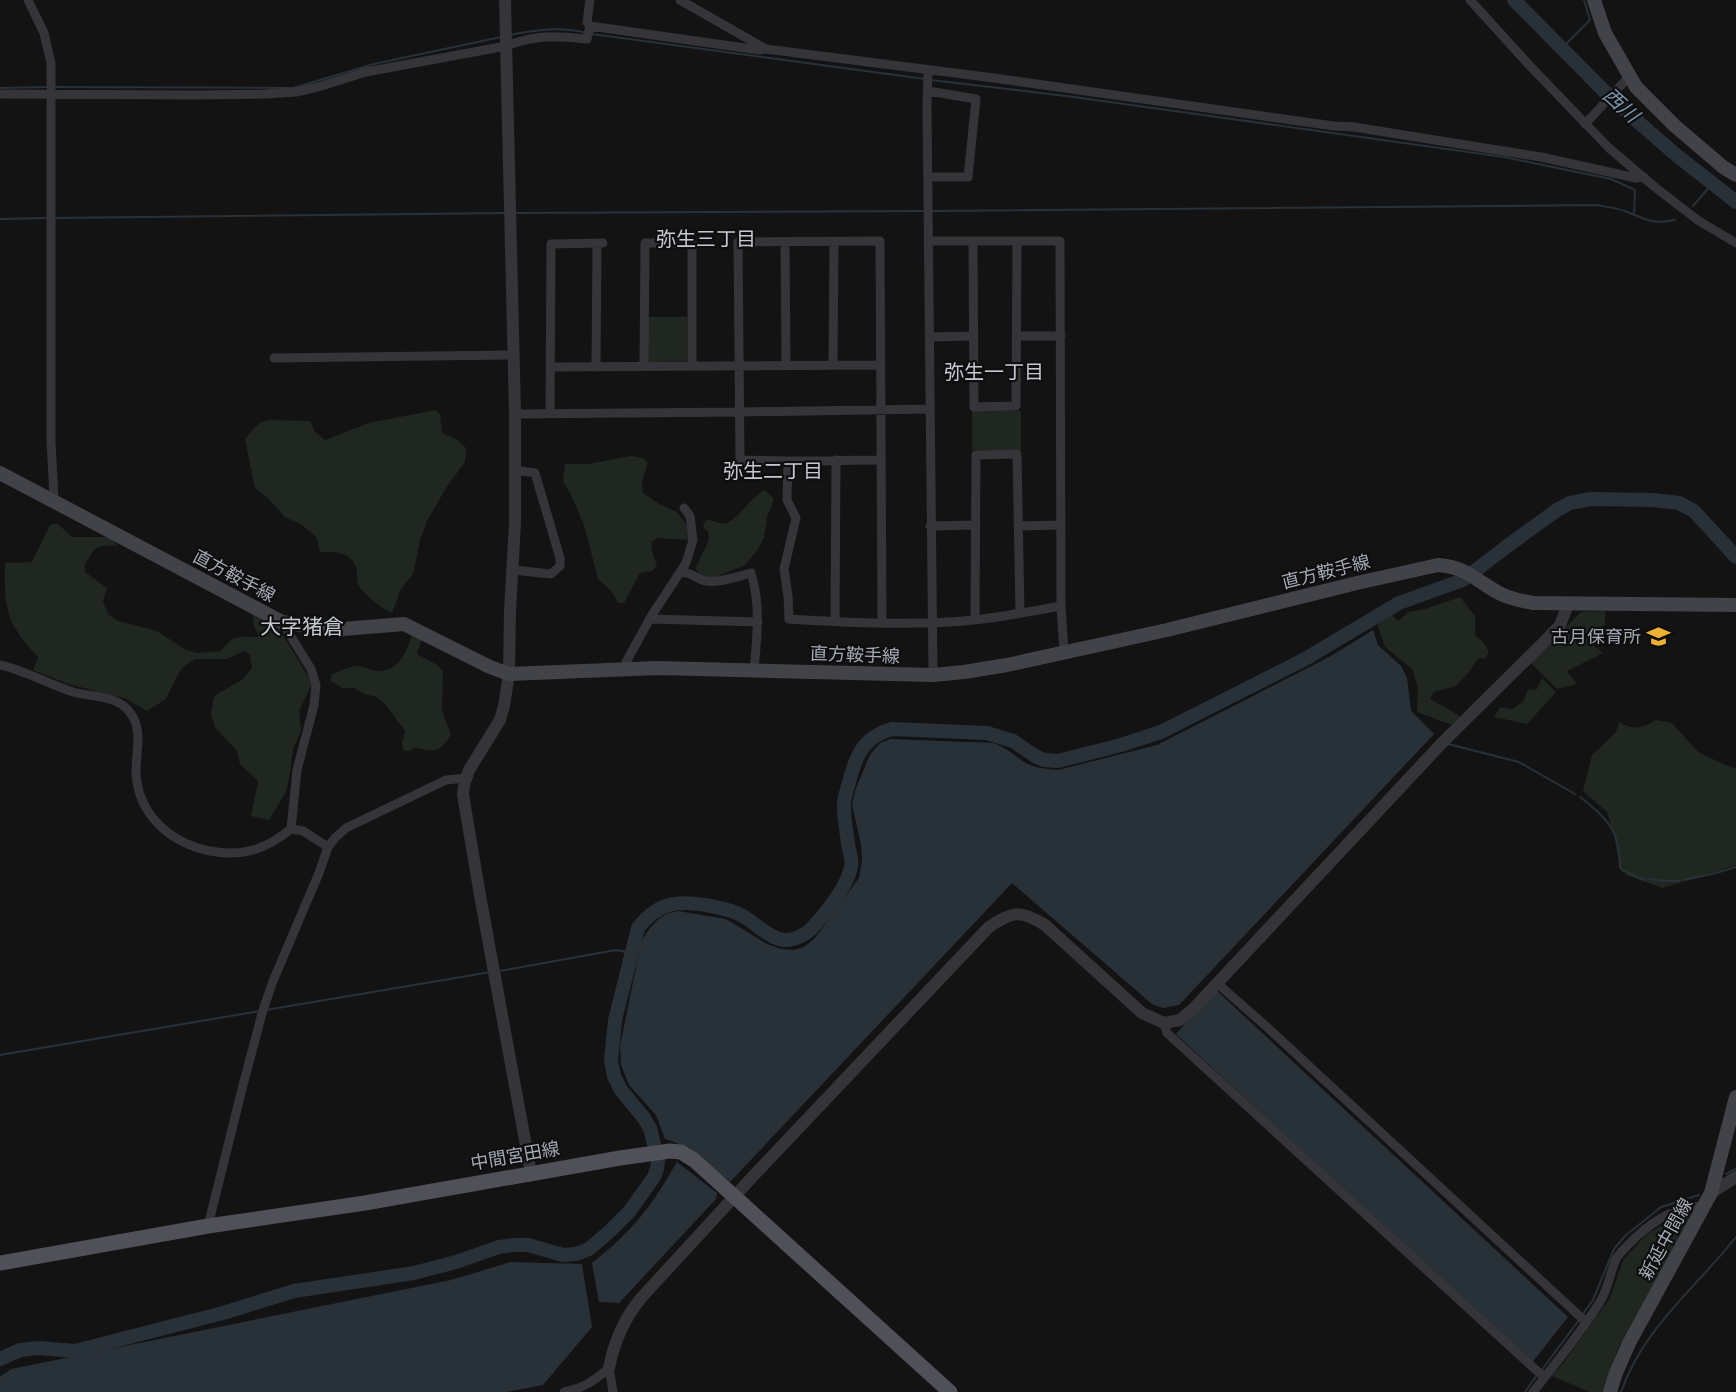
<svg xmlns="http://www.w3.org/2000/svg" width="1736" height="1392" font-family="'Fira Sans','Noto Sans JP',sans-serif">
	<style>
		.green { fill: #1f2720 }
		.water { fill: #293138 }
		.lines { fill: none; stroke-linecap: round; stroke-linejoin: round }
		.stream { stroke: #293138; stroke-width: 2 }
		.river { stroke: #293138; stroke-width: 14 }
		.minor { stroke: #343439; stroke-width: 9 }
		.tertiary { stroke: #343439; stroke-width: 12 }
		.secondary { stroke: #424349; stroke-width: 14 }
		.primary { stroke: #505158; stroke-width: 15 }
		.labels { text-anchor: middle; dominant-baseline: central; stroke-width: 4.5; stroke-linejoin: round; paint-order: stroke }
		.street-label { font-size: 18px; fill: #a4a9b4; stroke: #0e0e0f }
		.poi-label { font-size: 18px; fill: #a4a9b4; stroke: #0e0e0f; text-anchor: end }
		.water-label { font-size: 20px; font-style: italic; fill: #7c96af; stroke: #0e0e0f }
		.neighbourhood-label { font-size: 20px; fill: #c5c8d1; stroke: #0e0e0f }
		.quarter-label { font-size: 21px; fill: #c5c8d1; stroke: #0e0e0f }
	</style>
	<rect width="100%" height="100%" fill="#131314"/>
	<path class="green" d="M648,317h39v44l-39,1z
		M435,410l5,4 2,19 14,6 10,9 -1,14 -19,26 -19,33 -7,19 -7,34 -12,15 -9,24c-8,-3 -29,-19 -33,-27 -3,-6 -1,-13 -3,-19 -6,-16 -22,-15 -36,-15l-3,-14 -15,-13 -17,-8 -17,-19 -13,-10 -10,-48c6,-9 12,-18 24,-20l41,1 5,11 10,8 44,-17z
		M972,411h49v39h-49z
		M631,456l12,2 5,5 -6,18 1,12 16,11 18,8 11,15 1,13 -30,-2 -7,3 -1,7 6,18 -5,5 -12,2 -16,30h-6l-6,-11 -14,-13 -14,-54 -14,-32 -7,-11 2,-18h23z
		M765,490l8,8v4l-6,15 -3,20 -7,14 -12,14 -37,15c-5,-2 -11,-6 -12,-13l13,-27 -1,-9 -5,-4 2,-6 3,-2c6,2 13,6 19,4 13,-6 26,-28 38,-33z
		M57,523l15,14h37l9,9c-16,0 -21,-3 -29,12 -4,6 -5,8 -4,14l22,16 -4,13 5,13 10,7 39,10 27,18 12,4 25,-2c13,-17 17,-14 38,-14l-5,-12 -2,-14 10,5 3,9 14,3 31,52 1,6 -12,25 2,20 -8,18 -3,24 -4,19 -17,28 -18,-4 7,-35 -18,-17 -3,-13 -22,-24 -4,-13 3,-17 5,-4 23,-13 10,-12 -2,-13 -6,-4 -17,8h-32l-11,7 -7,10 -11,23 -19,12 -23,-13 -56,-14 -35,-14 5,-13c-7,-8 -15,-16 -21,-26 -14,-20 -12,-45 -12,-68l27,-1 18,-37z
		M1460,597l15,19v19l8,7 6,9 -4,8 -7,-1 -8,13 -14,15 -22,6 -4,7 30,17 -8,9 -35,-13 1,-25 -6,-18 -27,-22 -8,-23 15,-9 6,6 10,-9 17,-3z
		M1605,611v14l-18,15 16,13 -36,18 10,13 -20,5 -27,-27 51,-50z
		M413,633l10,3 -6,18 22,12 4,6 -1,39 9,24c-12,18 -15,17 -36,13l-5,3h-6l-2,-7 3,-13 -19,-26 -9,-8 -13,-3 -10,-6h-12l-11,-7v-6c7,-3 19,-9 27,-9 6,0 12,4 19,5 23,1 29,-20 36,-38z
		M1542,678l14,14 -29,32 -33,-7 6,-10 12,2 11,-7 5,-12 9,-1z
		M1656,720l16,3 26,29 27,13 11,3v97l-73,23 -37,-13 -7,-12 -5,-28 -7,-23 -24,-21 9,-36 24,-23 3,-10c16,9 22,6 37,-2z
		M1687,1213l5,1 -74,134 -15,44h-13l-38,-16 12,-14 46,-64 13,-38 24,-26 22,-13z"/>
	<path class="water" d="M1373,630l5,15 23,21 6,12 4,33 23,23 -255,271 -16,3 -11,-4 -140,-121 -282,299 -42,-35 -23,-8 -9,-24 -27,-30 -8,-20 -1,-19 21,-103c8,-16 18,-29 37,-32l48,8 41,25 14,5 13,1 10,-3 11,-9 44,-60 3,-17 -1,-16 -9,-41 4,-16 14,-33 10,-12 10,-4 104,4c12,5 20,12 30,19 10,6 22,7 34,8l99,-25 174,-89z
		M1216,990l352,327 -37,47 -355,-330z
		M677,1162l40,31 -1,6 -97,104 -20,-1 -7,-39c16,-13 31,-26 45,-42 16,-18 28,-39 40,-59z
		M511,1262l71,2 10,63 -49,58 -36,7h-507v-15l11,-8 440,-89z"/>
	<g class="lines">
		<path class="stream" d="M592,34l333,45
			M509,35c26,-5 52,-9 78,-2
			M1562,48l28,-28 -6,-20
			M931,80l143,17 430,60 107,22 24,11 -1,25
			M54,87l239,1 81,-24 127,-27
			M0,88l48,-1
			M1693,206l19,-22
			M930,211l667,-6c9,2 19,3 28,6 21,8 26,14 50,9
			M516,213l408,-2
			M54,218l453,-5
			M0,219l48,-1
			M1448,744l71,18 56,32
			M1580,797c12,9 28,23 34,36 4,9 6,24 6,34l2,3 22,10
			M1648,879l19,2h12
			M1684,880l32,-7 20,-6
			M500,971l116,-21 16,3
			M266,1010l225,-38
			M0,1055l260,-44
			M1726,1174l10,-5
			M1582,1315l11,-15 21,-51 11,-13 36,-29 38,-12
			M1541,1371l38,-51
			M1525,1392l12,-17
			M1621,1392c22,-64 74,-103 115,-155"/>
		<path class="river" d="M1514,0l99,100 62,54 61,48
			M0,1359l20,-9 18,-2 37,3 148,-38 71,-22 120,-18 42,-11 43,-15 15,-2h14l35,10 13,-1 13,-5 22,-19 18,-18 25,-35 3,-8 1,-8 -8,-33 -7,-11 -22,-27 -7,-14 -3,-16 4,-40 23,-92c21,-27 41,-28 73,-22 10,2 21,4 30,9 14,7 27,23 43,25 9,1 23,-6 28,-12 14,-15 35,-41 39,-61 2,-7 -2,-16 -3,-23 -1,-11 -4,-24 -4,-36 -1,-7 2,-15 4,-22 7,-28 14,-49 44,-57l95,4 26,8 22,15 9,4 14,1 63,-16 40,-13 144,-73 94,-56 64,-23 43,-33 51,-37 13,-7 21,-4 62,1 26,3 15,8 42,46"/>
		<path class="minor" d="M28,0l16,33 7,30v378l3,57 -2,3
			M680,0l86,49 228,29 340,48 20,1 187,30 95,21 8,-1
			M1470,0l61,67 78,81 47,40 43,33 37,22
			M590,26l169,24 6,-1
			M928,70l-1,37 6,568
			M928,91l48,8 -8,78h-40
			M0,94l196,1 69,-1 31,-2 22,-5 48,-15 140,-26c30,-12 50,-10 81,-7l3,-13 -3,-4 3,-22
			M1585,124l40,-43 5,-3
			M928,241h132l1,365 3,46
			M973,241l1,166 42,-1 1,-165
			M785,242l1,123
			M1016,336h45
			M930,337l44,-1
			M274,358l241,-3
			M833,365l1,-123
			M644,366l1,-123h47v123
			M550,367l331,-2
			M596,367l1,-123
			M550,413l1,-169 52,-1
			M515,414l225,-2 190,-3
			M788,461l93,-1
			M930,526l46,-1
			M1018,526l43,-1
			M513,570l38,4 9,-8v-8l-25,-85 -20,-3
			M680,572c14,1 11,4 22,8 12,5 37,-4 49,-7 10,32 6,64 3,97
			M650,619l108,3
			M975,620l1,-165 41,-1 3,159
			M835,621l1,-161
			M882,622l-2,-381 -142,1 2,218 48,1 -1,39 9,18 -12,51 4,27 1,23c59,4 126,7 185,1 29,-3 58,-9 87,-14
			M0,665c26,6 48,19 73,27 17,5 42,3 55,18 16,18 8,40 8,61 1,43 34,72 74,80 32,6 55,-1 81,-22l6,-59 17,-65 2,-20 -5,-16 -29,-47
			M628,669l-2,-7 26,-47 34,-52 7,-23 -3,-24 -6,-8
			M291,829l12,2 25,16
			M1217,983l51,45 318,294
			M1164,1023l3,10 369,337 9,7
			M208,1226l35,-141 20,-75 10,-29 46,-108 9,-26 7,-9 11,-10 100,-48 20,-2
			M609,1368l4,24
			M564,1392c20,-4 30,-11 45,-24
			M1533,1392c23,-29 47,-58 67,-90 8,-13 10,-29 16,-43 5,-8 12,-14 19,-21 19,-18 41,-32 69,-32"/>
		<path class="tertiary" d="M505,0l10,414v110l-5,86 -1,64 -5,32 -4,14 -31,50 -5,15 -1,10 18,106 50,272
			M1711,1193l25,-16
			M609,1368c5,-26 16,-51 33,-71l114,-124 233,-246c24,-16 31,-17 56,-2l97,88 22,10 16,-3 13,-11 249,-266 103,-102 15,-16 8,-20"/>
		<path class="secondary" d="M1594,0l11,33 31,54 39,39 48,41 13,8
			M0,473l282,149 49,8 73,-6 86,43 19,7 149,-6 275,7 31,-3 43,-7 160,-35 190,-47 81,-18c30,2 39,17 63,29 10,5 21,7 32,9l203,2
			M1610,1392l6,-19 13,-30 82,-150 25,-96"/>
		<path class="primary" d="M0,1263l208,-37 157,-23 255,-45 50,-7 11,1 13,8 256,232"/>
	</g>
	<defs>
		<symbol id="school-bare" viewBox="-9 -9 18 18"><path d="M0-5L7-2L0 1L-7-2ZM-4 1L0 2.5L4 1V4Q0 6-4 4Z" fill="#edb232" stroke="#0e0e0f" stroke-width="2.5" paint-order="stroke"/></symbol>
	</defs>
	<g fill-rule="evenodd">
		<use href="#school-bare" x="1642" y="620" width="33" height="33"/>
	</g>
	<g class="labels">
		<g class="street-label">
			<text transform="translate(1326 572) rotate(-14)">直方鞍手線</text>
			<text transform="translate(234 576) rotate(28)">直方鞍手線</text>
			<text transform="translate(855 655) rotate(2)">直方鞍手線</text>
			<text transform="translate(515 1156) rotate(-10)">中間宮田線</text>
			<text transform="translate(1666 1239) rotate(-61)">新延中間線</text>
		</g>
		<g class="poi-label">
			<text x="1641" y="637">古月保育所</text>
		</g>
		<g class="water-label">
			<text transform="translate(1621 105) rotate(42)">西川</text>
		</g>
		<g class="neighbourhood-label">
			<text x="706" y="239">弥生三丁目</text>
			<text x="994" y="372">弥生一丁目</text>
			<text x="773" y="471">弥生二丁目</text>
		</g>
		<g class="quarter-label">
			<text x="302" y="627">大字猪倉</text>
		</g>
	</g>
</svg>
